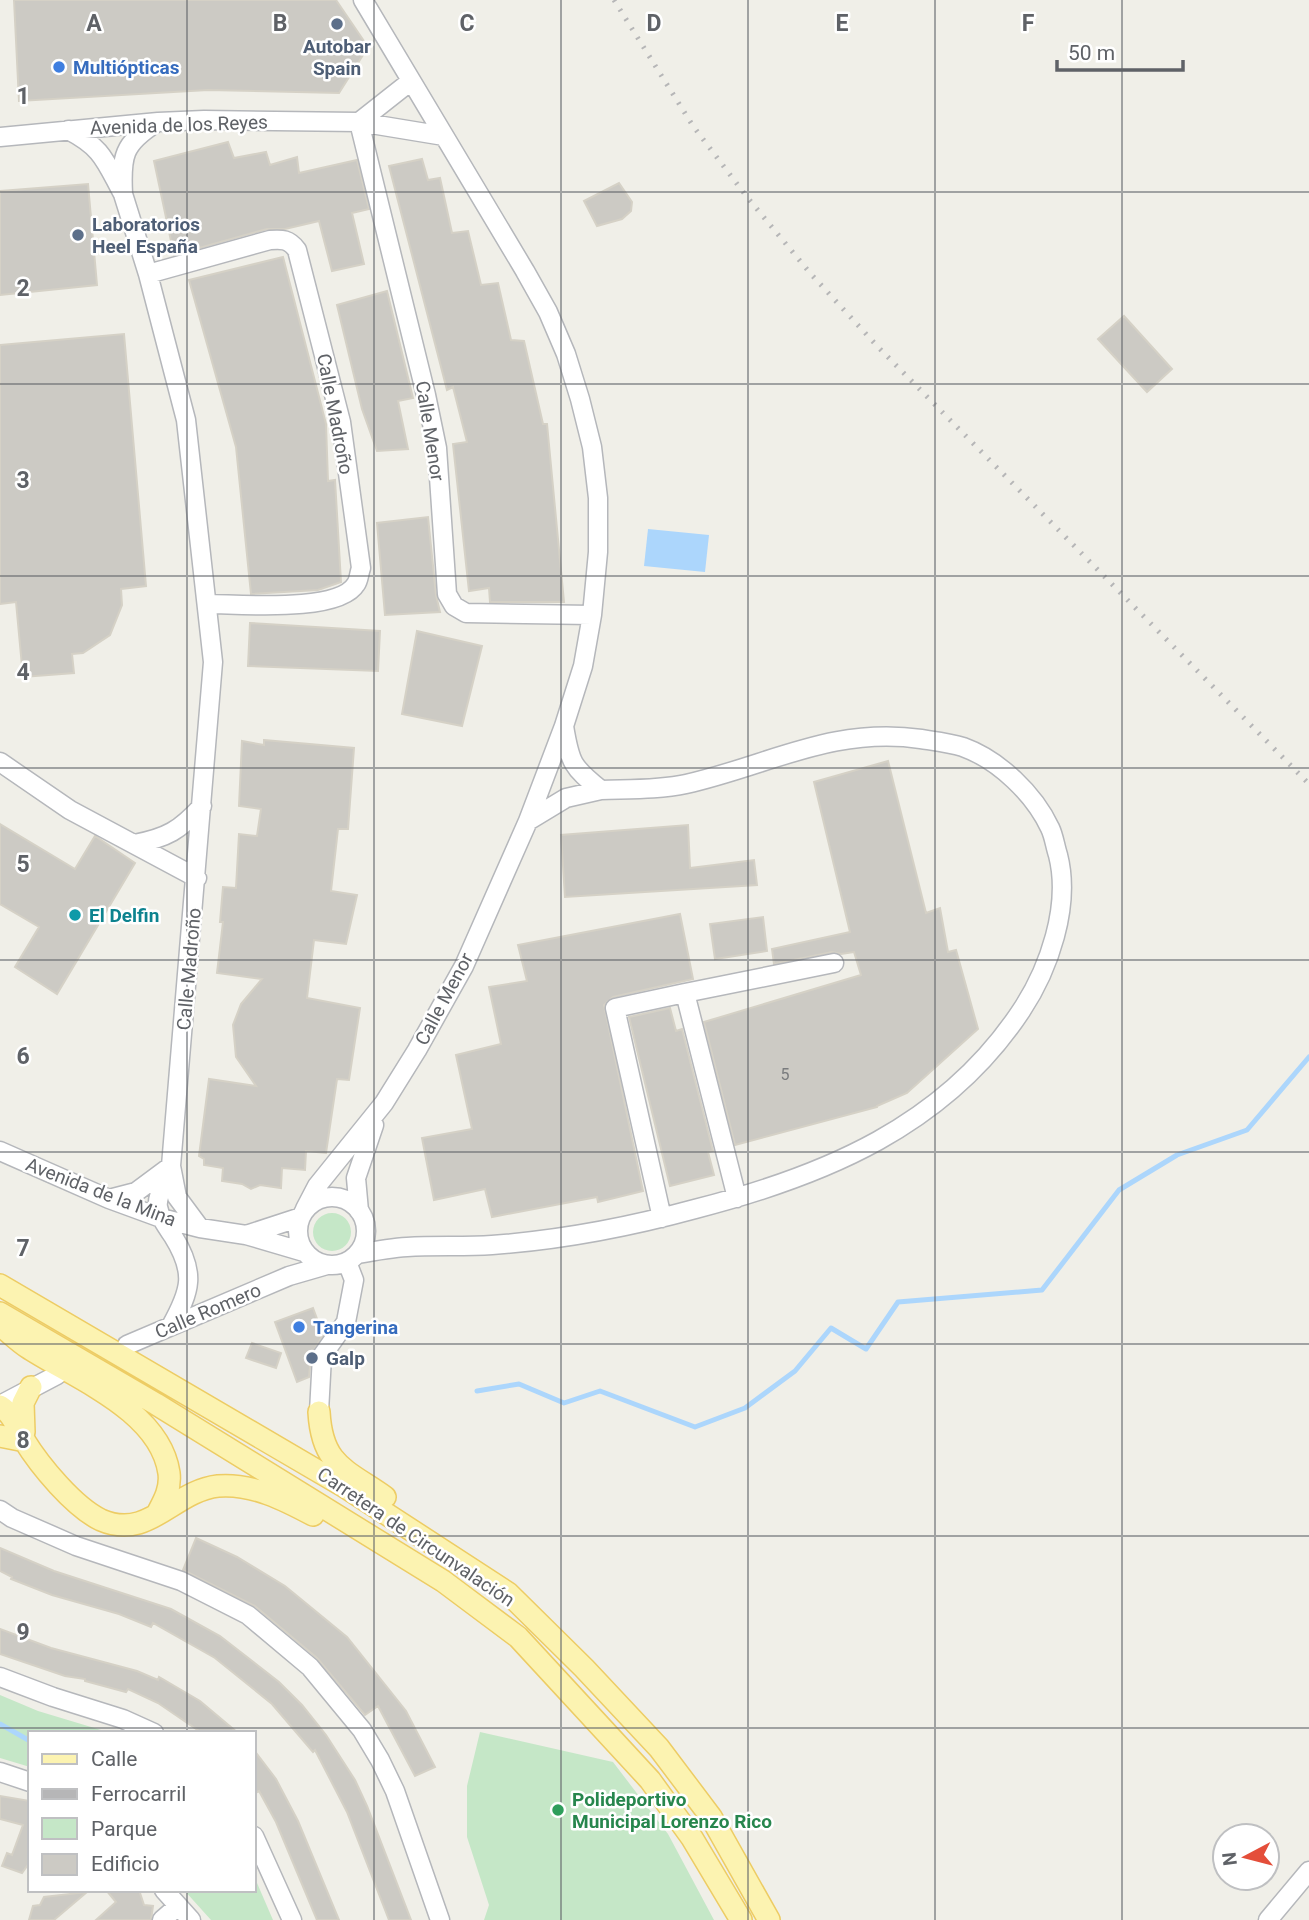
<svg xmlns="http://www.w3.org/2000/svg" width="1309" height="1920" font-family="Roboto,sans-serif">
	<style>
		.green { fill: #c5e7c7 }
		.water { fill: #acd6fc }
		.lines { fill: none; stroke-linecap: round; stroke-linejoin: round }
		.stream { stroke: #acd6fc; stroke-width: 5 }
		.building { fill: #cccac4; stroke: #d5d1c6; stroke-width: 2 }
		.minor-casing { stroke: #b5b7bb; stroke-width: 21 }
		.major-casing { stroke: #edcc64; stroke-width: 24 }
		.minor { stroke: #fff; stroke-width: 18 }
		.major { stroke: #fcf3b1; stroke-width: 21 }
		.rail { stroke: #b6b6b7; stroke-width: 5; stroke-dasharray: 2 9; stroke-linecap: butt }
		.grid { fill: none; stroke: #5f6267; stroke-width: 2; stroke-opacity: 0.55 }
		.service-dot { fill: #5c6f8a; stroke: #fff; stroke-width: 2.5 }
		.shop-dot { fill: #3f7fe0; stroke: #fff; stroke-width: 2.5 }
		.culture-dot { fill: #0f9aa8; stroke: #fff; stroke-width: 2.5 }
		.leisure-dot { fill: #2e9e5b; stroke: #fff; stroke-width: 2.5 }
		.labels { text-anchor: middle; dominant-baseline: central; stroke-width: 5; stroke-linejoin: round; paint-order: stroke }
		.number-label { font-size: 16px; fill: #7a7c7e }
		.service-label { font-size: 19px; font-weight: bold; fill: #4e5e75; stroke: #fff; text-anchor: start }
		.shop-label { font-size: 19px; font-weight: bold; fill: #366cbe; stroke: #fff; text-anchor: start }
		.street-label { font-size: 19px; fill: #5f6267; stroke: #fff }
		.culture-label { font-size: 19px; font-weight: bold; fill: #0d838f; stroke: #fff; text-anchor: start }
		.leisure-label { font-size: 19px; font-weight: bold; fill: #27864d; stroke: #fff; text-anchor: start }
		.grid-label { font-size: 23px; text-anchor: middle; font-weight: bold; fill: #5f6267; stroke: #fff; stroke-width: 5; stroke-linejoin: round; paint-order: stroke }
	</style>
	<rect width="100%" height="100%" fill="#f0efe8"/>
	<path class="green" d="M313 1232a19 19 0 1 1 38 0a19 19 0 1 1-38 0Z
		M0,1695l38,16 73,22h-81v34l-30,-9z
		M480,1732l133,30 55,72 46,86h-230l5,-15 -22,-68v-51z
		M254,1876l19,44h-62l-27,-30h70z"/>
	<path class="water" d="M648,529l61,6 -4,37 -61,-6z"/>
	<g class="lines">
		<path class="stream" d="M477,1391l42,-7 45,19 36,-12 95,36 50,-19 50,-37 36,-43 35,21 32,-47 144,-12 77,-100 58,-35 70,-25 62,-73
			M0,1724l30,17"/>
	</g>
	<path class="building" d="M14,0h322l32,47 -29,46 -131,-3 -189,11z
		M228,142l6,16 32,-6 4,13 27,-8 2,16 58,-13 12,49 -17,4 12,51 -32,7 -13,-50 -34,8h-18l-93,26 -20,-94z
		M422,159l6,21 12,-2 12,55 16,-2 13,54 17,-2 13,57 13,1 19,83h4l17,178h-74l-1,-14 -20,3 -16,-147 14,-2 -14,-55 -6,3 -58,-224z
		M619,183l13,19 -1,9 -9,8 -25,7 -13,-25z
		M88,184l9,101 -97,10v-104z
		M283,257l43,167 2,57 7,-1 6,102 -23,8 -67,4 -15,-147 -47,-167z
		M387,291l26,107 -15,3 10,48 -31,2 -15,-42 -25,-104z
		M1124,316l48,53 -25,23 -49,-53z
		M124,334l22,252 -25,3 1,16 -12,30 -27,18 -11,1 2,19 -51,4 -7,-75 -16,2v-259z
		M428,517l8,78 4,17 -55,3 -8,-92z
		M250,623l130,8 -2,40 -130,-5z
		M417,631l65,15 -20,80 -60,-12z
		M264,740l90,8 -6,81h-10l-7,62 26,4 -11,49 -32,-4 -7,58 53,10 -11,72 -12,-1 -11,74 -20,-2 -1,19 -23,-2 -1,20 -21,-3 -9,4 -9,-5 -20,-3 1,-13 -19,-3v-6l-5,-3 10,-77 47,7 -20,-29 -3,-32 8,-21 21,-25 -45,-6 6,-51h-3l3,-35 13,1 3,-54 18,2 4,-27 -22,-3 3,-65 22,4z
		M888,761l38,152 14,-5 8,44 8,-2 22,79 -71,64 -30,13v1l-142,38 -31,-123 157,-47 -7,-23 -13,2 -9,-2 -58,12 -2,-15 78,-17 -36,-150z
		M0,824l75,45 20,-33 40,27 -78,131 -42,-27 24,-40 -39,-23z
		M688,825l2,43 64,-8 3,25 -192,12 -4,-62z
		M680,914l13,65 -80,18 -9,8 39,186 -45,11 -1,-5 -105,20 -7,-28 -51,11 -12,-62 50,-9 -16,-74 45,-11 -12,-57 38,-6 -9,-36z
		M763,917l4,34 -52,8 -5,-35z
		M670,1008l6,23 6,-2 31,122 -5,1 6,23 -44,11 -41,-169z
		M313,1308l10,27 -12,20 -2,22 -12,5 -22,-60z
		M252,1343l29,10 -5,15 -30,-10z
		M196,1538l41,19 48,29 62,51 59,74 29,56 -20,9 -37,-70 -13,9 -48,-57 -62,-52 -72,-36z
		M0,1548l54,23 117,38 49,27 59,46 23,23 24,30 29,45 12,26 44,114h-22l-42,-108 -32,-62 -2,2 -41,-48 -57,-46 -62,-35 -2,4 -32,-13 -67,-19 -41,-16 1,-2 -12,-6z
		M0,1629l51,19 86,23 21,9 1,-3 41,24 38,32h-36l-44,-30 -30,-14 -2,3 -41,-11v-2l-20,-3 -65,-22z
		M254,1750l22,29 22,42 41,99h-22l-41,-98 -17,-31 -5,3z
		M0,1796l30,5v61l-8,11 -20,-7 5,-13 5,2 11,-30 -23,-6z
		M106,1890h33l5,15 9,1 -2,14h-55l20,-18z
		M87,1892l-33,28h-25l4,-14 7,-1 4,-8z"/>
	<g class="lines">
		<defs>
			<path id="minor" d="M68,130c35,18 37,31 55,64 -2,-38 0,-50 33,-71
				M444,136l-85,-14 67,273 11,53 10,146 7,12 12,7 126,2
				M0,137l158,-15 46,-2 155,2 52,-41
				M123,194l25,80 38,146 27,242 -42,504 6,31 23,31
				M148,274l122,-34c12,-1 19,-1 27,10l44,172 20,146c-2,5 -2,12 -5,16 -17,29 -116,20 -148,20
				M0,762l70,48 127,68
				M528,821l38,-23 35,-8
				M134,844c33,-6 46,-14 68,-38
				M685,993l149,-30
				M0,1151l109,48 52,19 39,10 46,7 58,17
				M298 1231a34 34 0 1 1 68 0a34 34 0 1 1-68 0Z
				M109,1199l27,-7 35,-26
				M305,1209l12,-23 67,-83 33,-53 47,-84 64,-145 36,-95 19,-60 9,-51 6,-63v-54l-6,-51 -12,-48 -14,-45 -18,-42 -23,-41 -162,-271
				M359,1211l-3,-33 18,-53
				M662,1218l-47,-210 70,-15 52,205
				M246,1235l55,-18
				M358,1254c16,-3 32,-6 49,-7 28,-2 57,0 85,-2 69,-5 137,-18 203,-36 129,-33 250,-83 326,-198 28,-42 50,-105 37,-156 -3,-9 -4,-19 -8,-27 -16,-34 -51,-68 -87,-81 -12,-4 -29,-6 -42,-8 -88,-13 -154,27 -235,45 -27,6 -58,5 -85,6 -29,-23 -31,-27 -37,-64
				M171,1326c20,-36 25,-53 2,-90 -6,-9 -13,-18 -15,-29 -2,-11 9,-29 13,-41
				M127,1345l162,-69 38,-11
				M0,1405l57,-30
				M319,1412l3,-56 24,-34 8,-42 -7,-18
				M0,1510l12,8 64,28 105,35 67,34 62,52 52,63 18,30 15,31 45,129
				M0,1677l53,20 70,22 31,14
				M0,1772l30,10
				M254,1836l38,84
				M164,1890l27,30
				M162,1920l16,-14
				M1268,1920l41,-49"/>
			<path id="major" d="M0,1285l345,202 163,106 76,75 75,80 52,69 58,103
				M0,1313l156,91 287,177 75,56 132,143 42,58 49,82
				M2,1327c8,6 16,14 25,20 47,31 133,63 142,126 2,16 -5,28 -12,41
				M0,1406c14,9 16,21 24,34 16,26 50,67 77,80 48,21 72,-29 117,-34 34,-3 67,14 95,29
				M319,1412c3,53 26,57 66,85
				M24,1432l-1,-29 8,-16
				M0,1436l25,5"/>
		</defs>
		<use href="#minor" class="minor-casing"/>
		<use href="#major" class="major-casing"/>
		<use href="#minor" class="minor"/>
		<use href="#major" class="major"/>
		<path class="rail" d="M614,0l79,126 54,71 63,76 69,75 430,436"/>
	</g>
	<path class="grid" d="M187,0v1733M374,0v1920M561,0v1920M748,0v1920M935,0v1920M1122,0v1920M0,192h1309M0,384h1309M0,576h1309M0,768h1309M0,960h1309M0,1152h1309M0,1344h1309M0,1536h1309M0,1728h1309M187,1890v30"/>
	<g class="service-dot">
		<circle cx="337" cy="24" r="7"/>
		<circle cx="78" cy="235" r="7"/>
		<circle cx="312" cy="1358" r="7"/>
	</g>
	<g class="shop-dot">
		<circle cx="59" cy="67" r="7"/>
		<circle cx="299" cy="1327" r="7"/>
	</g>
	<circle class="culture-dot" cx="75" cy="915" r="7"/>
	<circle class="leisure-dot" cx="558" cy="1810" r="7"/>
	<g class="labels">
		<g class="number-label">
			<text x="785" y="1074">5</text>
		</g>
		<g class="service-label">
			<text x="337" y="46" text-anchor="middle">Autobar<tspan x="337" dy="22">Spain</tspan></text>
			<text x="92" y="224">Laboratorios<tspan x="92" dy="22">Heel España</tspan></text>
			<text x="326" y="1358">Galp</text>
		</g>
		<g class="shop-label">
			<text x="73" y="67">Multiópticas</text>
			<text x="313" y="1327">Tangerina</text>
		</g>
		<g class="street-label">
			<text transform="translate(179 125) rotate(-2)">Avenida de los Reyes</text>
			<text transform="translate(335 414) rotate(79)">Calle Madroño</text>
			<text transform="translate(430 431) rotate(81)">Calle Menor</text>
			<text transform="translate(189 969) rotate(-85)">Calle Madroño</text>
			<text transform="translate(444 999) rotate(-62)">Calle Menor</text>
			<text transform="translate(101 1192) rotate(21)">Avenida de la Mina</text>
			<text transform="translate(208 1311) rotate(-23)">Calle Romero</text>
			<text transform="translate(416 1537) rotate(34)">Carretera de Circunvalación</text>
		</g>
		<g class="culture-label">
			<text x="89" y="915">El Delfin</text>
		</g>
		<g class="leisure-label">
			<text x="572" y="1799">Polideportivo<tspan x="572" dy="22">Municipal Lorenzo Rico</tspan></text>
		</g>
	</g>
	<g class="grid-label">
		<text x="94" y="31">A</text>
		<text x="280" y="31">B</text>
		<text x="467" y="31">C</text>
		<text x="654" y="31">D</text>
		<text x="842" y="31">E</text>
		<text x="1028" y="31">F</text>
		<text x="23" y="104">1</text>
		<text x="23" y="296">2</text>
		<text x="23" y="488">3</text>
		<text x="23" y="680">4</text>
		<text x="23" y="872">5</text>
		<text x="23" y="1064">6</text>
		<text x="23" y="1256">7</text>
		<text x="23" y="1448">8</text>
		<text x="23" y="1640">9</text>
	</g>
	<rect x="28" y="1731" width="228" height="161" fill="#ffffff" stroke="#bfc0c2" stroke-width="2"/>
	<rect x="42" y="1754" width="35" height="10" fill="#fcf3b1" stroke="#bfc0c2" stroke-width="2"/>
	<text x="91" y="1766" font-size="21" fill="#5f6267">Calle</text>
	<rect x="42" y="1789" width="35" height="10" fill="#b6b6b7" stroke="#bfc0c2" stroke-width="2"/>
	<text x="91" y="1801" font-size="21" fill="#5f6267">Ferrocarril</text>
	<rect x="42" y="1818" width="35" height="21" fill="#c5e7c7" stroke="#bfc0c2" stroke-width="2"/>
	<text x="91" y="1836" font-size="21" fill="#5f6267">Parque</text>
	<rect x="42" y="1854" width="35" height="21" fill="#cccac4" stroke="#bfc0c2" stroke-width="2"/>
	<text x="91" y="1871" font-size="21" fill="#5f6267">Edificio</text>
	<g transform="translate(1246 1857) rotate(263)"><circle r="33" fill="#ffffff" stroke="#bfc0c2" stroke-width="2"/>
	<path d="M0-5L12 26L0 18L-12 26Z" fill="#e44e3a"/>
	<text y="-10" font-size="19" font-weight="bold" text-anchor="middle" fill="#5f6267">N</text>
	</g>
	<path d="M1057 60v10h126v-10" fill="none" stroke="#5f6267" stroke-width="3.5"/>
	<text x="1068" y="60" font-size="21" fill="#5f6267" stroke="#ffffff" stroke-width="5" paint-order="stroke">50 m</text>
</svg>
